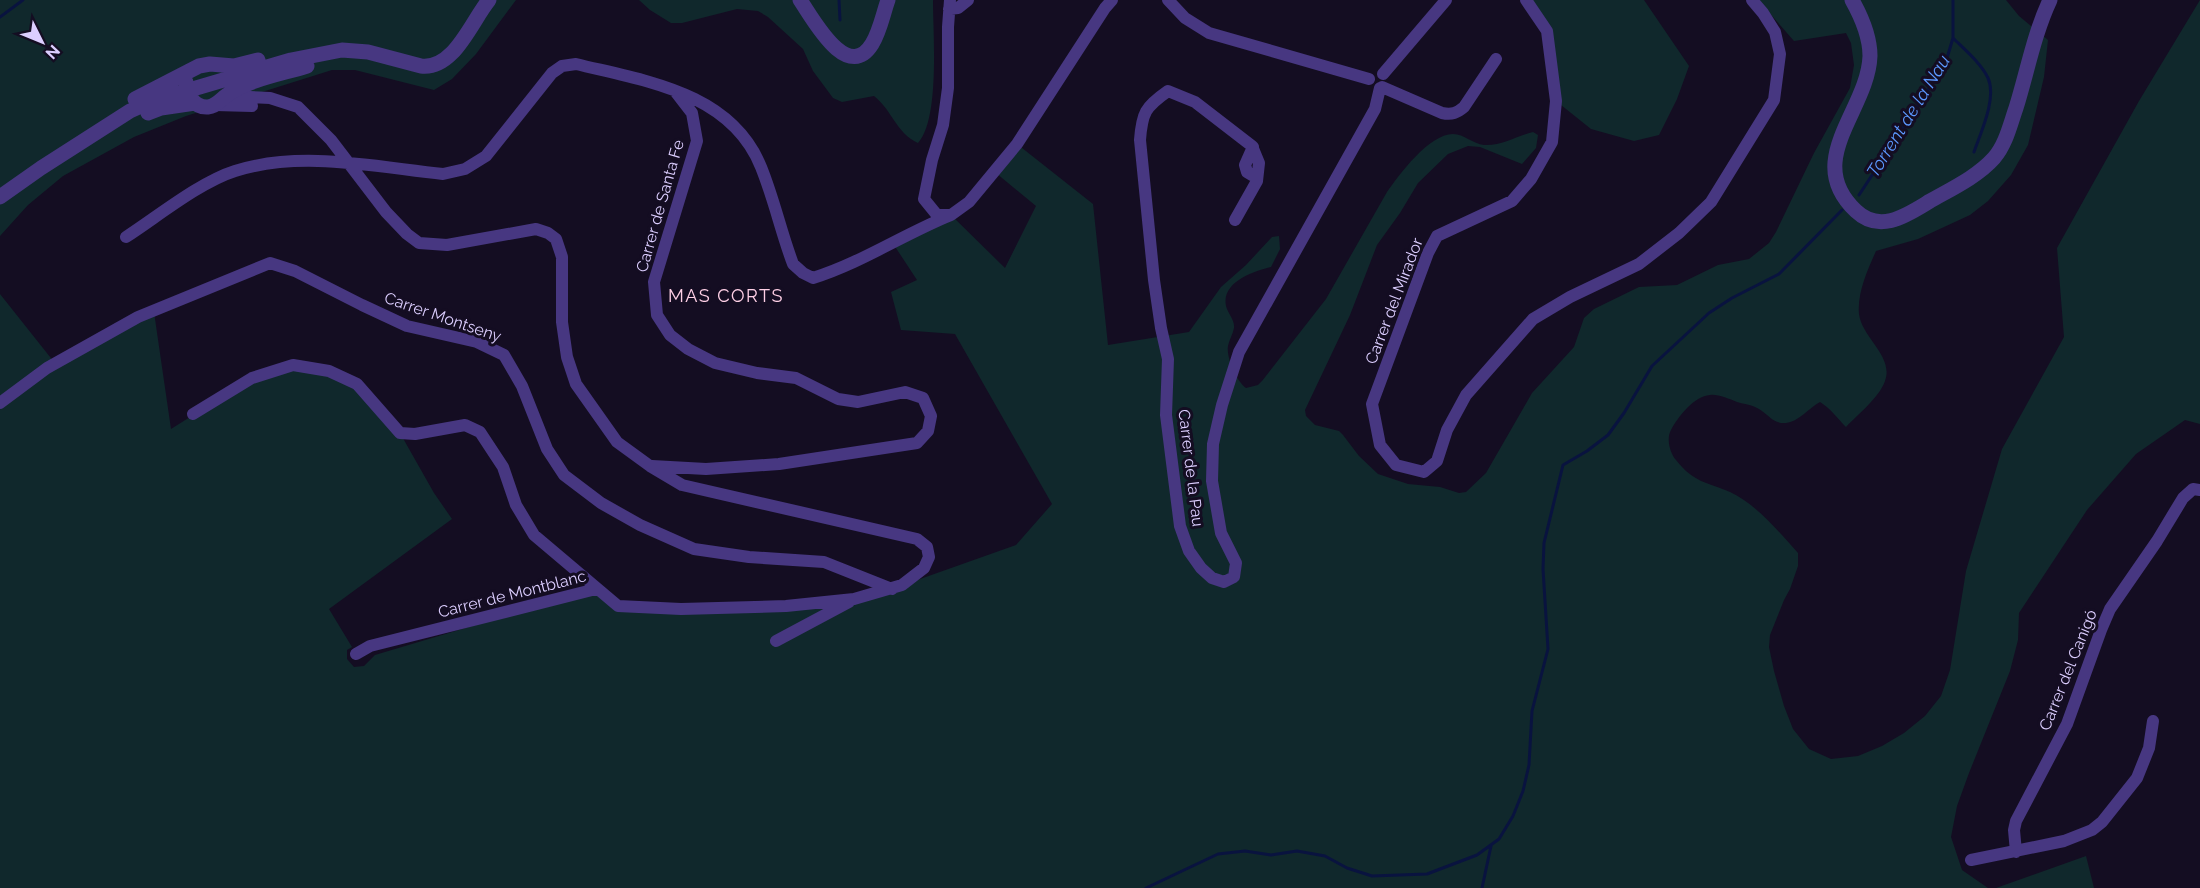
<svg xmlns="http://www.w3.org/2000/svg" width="2200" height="888" font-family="Raleway,sans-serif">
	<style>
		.green { fill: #10282c }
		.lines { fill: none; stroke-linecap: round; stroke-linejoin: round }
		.stream { stroke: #09133f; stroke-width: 3 }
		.minor { stroke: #473781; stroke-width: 12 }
		.tertiary { stroke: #473781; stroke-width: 15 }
		.labels { text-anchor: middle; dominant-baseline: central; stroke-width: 6; stroke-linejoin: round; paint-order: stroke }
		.street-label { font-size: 16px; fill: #dcceff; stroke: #140d22 }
		.water-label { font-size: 18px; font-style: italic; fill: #5c98ff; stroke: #140d22 }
		.neighbourhood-label { font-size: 18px; letter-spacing: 1.5px; fill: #ffd0e6; stroke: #140d22 }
	</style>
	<rect width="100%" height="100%" fill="#140d22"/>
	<path class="green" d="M0,0h516l-40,54 -24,25 -18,11 -79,-20h-23l-146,46 -52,21 -71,39 -35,29 -28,31z
		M639,0h294c0,34 7,119 -15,143 -22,-10 -26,-33 -44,-47l-32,6 -9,-4 -20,-27 -10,-22 -35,-32 -10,-6 -21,-2 -55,14h-11l-21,-13z
		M1526,0h118l45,66 -12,33 -18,36 -25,6 -43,-12 -35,-28 -10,-72z
		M1758,0h248l13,16 29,24 -4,37 -16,68 -17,30 -23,26 -18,14 -52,24 -42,12c-8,18 -19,42 -17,63 3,24 35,42 26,67 -6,17 -27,33 -39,46 -9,-9 -15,-18 -26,-25 -11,6 -22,20 -34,21 -13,1 -17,-8 -27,-14 -6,-4 -15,-5 -22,-7 -8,-3 -19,-8 -27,-7 -16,1 -32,22 -39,35 -5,9 -1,23 5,30 18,23 31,22 54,32 25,11 50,41 68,61v13l-8,23 -6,11 -14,35 -1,12 5,24 10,35 9,23 16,20 22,10 27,-3 24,-10 22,-13 21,-17 16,-20 9,-26 16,-99 36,-122 62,-112 -7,-89 82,-147 61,-101v424l-15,-4 -49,34 -49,56 -68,103 -1,27 -8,31 -41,102 -12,33 -6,31 11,33 26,18h-1988v-594l58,73 96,-55 17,117 81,-51 41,-13 64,19 43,49 34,60 18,26 -123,90 23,38 -5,3v9l7,8 10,-1 11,-11 221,-66 22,17h168l106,-17 124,-44 36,-41 -97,-170 -54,-4 -10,-38 26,-12 -25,-38 59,-27 54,53 31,-62 -40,-33 21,-29 76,60 15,141 81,-13 32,-45 25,-22 26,-28 7,-1 1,13 -9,18c-17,4 -50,15 -45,39 2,8 9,14 8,22 -1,6 -5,12 -6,18 -2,12 9,36 18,42l12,-3 4,-4 64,-82 61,-107c12,-17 42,-58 66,-58 11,0 20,10 31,11 18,1 32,-9 49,-13l5,3 -2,13 -14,16 -42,-17 -12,-1 -20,8 -30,29 -18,30 -23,32 -27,70 -45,95 1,6 9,9 24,6 4,4 16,21 19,18 30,10 32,3 19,6 7,-1 20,-19 46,-80 42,-46 10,-29 10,-9 45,-22 38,-2 41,-20 31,-6 20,-16 7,-11 38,-79 36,-65 4,-23 -3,-22 -5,-10 -52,8z
		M2086,856l8,32h-98z"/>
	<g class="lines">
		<path class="stream" d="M839,0l1,20
			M0,17l23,-17
			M1953,38c11,11 28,25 35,40 9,20 -7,54 -14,74
			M1859,195l75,-114 13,-23 6,-20v-38
			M1146,888l72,-34 27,-3 26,4 26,-4 28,5 22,12 25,8 55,-2 50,-19 22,-16 14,-23 10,-25 6,-26 3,-54 16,-62 -5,-80 1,-26 19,-78 24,-14 21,-16 16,-22 28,-47 57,-53 23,-15 47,-24 63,-64
			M1482,888l9,-42"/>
		<path class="minor" d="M950,0l-2,27v61l-5,37 -11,35 -8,39 13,16h14l18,-13 48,-58 88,-136 7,-8
			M1168,0l17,18 24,15 160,46
			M1526,0l21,31 9,70 -4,41 -21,37 -19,22 -75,35 -9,17 -56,151 8,41 16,20 28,7 13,-11 10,-31 19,-35 67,-76 37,-22 69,-33 40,-31 32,-31 63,-102 6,-46 -5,-22 -12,-19 -11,-13
			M949,9l9,-1 10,-8
			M1383,74l63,-74
			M1382,87l60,26c10,2 15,0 22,-6l32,-48
			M215,105l37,1
			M1253,147l-8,18 2,7 5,3 6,-3 1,-9 -7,-17 -57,-44 -27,-11c-23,16 -26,22 -28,49l14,140 7,48 7,31 -2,56 14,111 9,25 12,17 11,10 12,4 10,-5 2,-14 -15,-30 -9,-52 1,-37 9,-39 17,-53 136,-243 5,-21
			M1235,220l22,-39 1,-9
			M126,237c31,-20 74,-55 109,-66 66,-21 141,-4 208,3l22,-5 21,-13 66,-83 10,-7 14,-2c69,17 155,28 185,103 13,32 20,65 32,97l10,9 10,5c48,-15 91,-44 138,-63
			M0,403l47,-35 91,-51 132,-54 25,8 67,34 45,21 70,16 27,13 18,31 25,63 17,26 37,28 39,22 54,24 55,8 75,5 68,27
			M193,414l59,-36 41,-13 36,6 28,13 43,49 15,1 50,-9 15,7 23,35 13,38 18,30 84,71 63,3 105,-3 68,-7 48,-14 22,-17 5,-11 -2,-10 -10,-8 -235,-54 -32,-19 -33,-24 -41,-58 -9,-27 -5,-35v-65l-6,-18 -8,-6 -12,-4 -89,16 -28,-2 -12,-9 -21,-22 -55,-72 -33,-33 -28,-9 -45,-2
			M652,466l54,3 73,-5 138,-21 11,-12 3,-15 -8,-18 -18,-6 -47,10 -20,-3 -42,-21 -39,-5 -42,-10 -27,-14 -18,-14 -13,-20 -3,-33 43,-141 -5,-28 -17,-22
			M776,641l73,-39
			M356,654l14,-8 226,-57
			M2016,852l-2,-22 2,-9 51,-97 34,-94 9,-21 47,-68 26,-43 10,-9 7,1
			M1971,860l93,-19 28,-11 10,-8 35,-44 12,-30 4,-27"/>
		<path class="tertiary" d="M800,0c12,17 47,84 72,44 8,-13 11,-30 16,-44
			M1852,0c9,16 18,37 18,56 -2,55 -68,104 -14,155 24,23 51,4 74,-10 21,-12 47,-24 64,-43 12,-14 16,-33 22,-50 11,-35 18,-74 34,-108
			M186,82c0,12 8,26 22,25 9,-1 13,-8 19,-12 22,-16 55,-21 80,-29
			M135,99l64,-33 11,-2 24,2 24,-6
			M148,113l13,-5 34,-5
			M0,197l41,-29 89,-57 22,-10 139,-41 51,-10 26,2 53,14c33,4 50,-44 68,-66"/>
	</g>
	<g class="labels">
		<g class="street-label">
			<text transform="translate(660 206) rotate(-74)">Carrer de Santa Fe</text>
			<text transform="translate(1394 301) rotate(-69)">Carrer del Mirador</text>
			<text transform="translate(443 317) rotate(19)">Carrer Montseny</text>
			<text transform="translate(1191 468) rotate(83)">Carrer de la Pau</text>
			<text transform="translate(512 594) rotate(-14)">Carrer de Montblanc</text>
			<text transform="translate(2068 670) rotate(-68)">Carrer del Canigó</text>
		</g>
		<g class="water-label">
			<text transform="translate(1908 116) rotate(-58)">Torrent de la Nau</text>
		</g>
		<g class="neighbourhood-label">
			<text x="726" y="295">MAS CORTS</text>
		</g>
	</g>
	<g transform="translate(42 42) rotate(133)" stroke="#140d22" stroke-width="4.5" paint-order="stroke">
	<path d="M0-4.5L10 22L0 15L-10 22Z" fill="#dcceff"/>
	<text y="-9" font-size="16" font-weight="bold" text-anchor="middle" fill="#dcceff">N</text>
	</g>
</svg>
